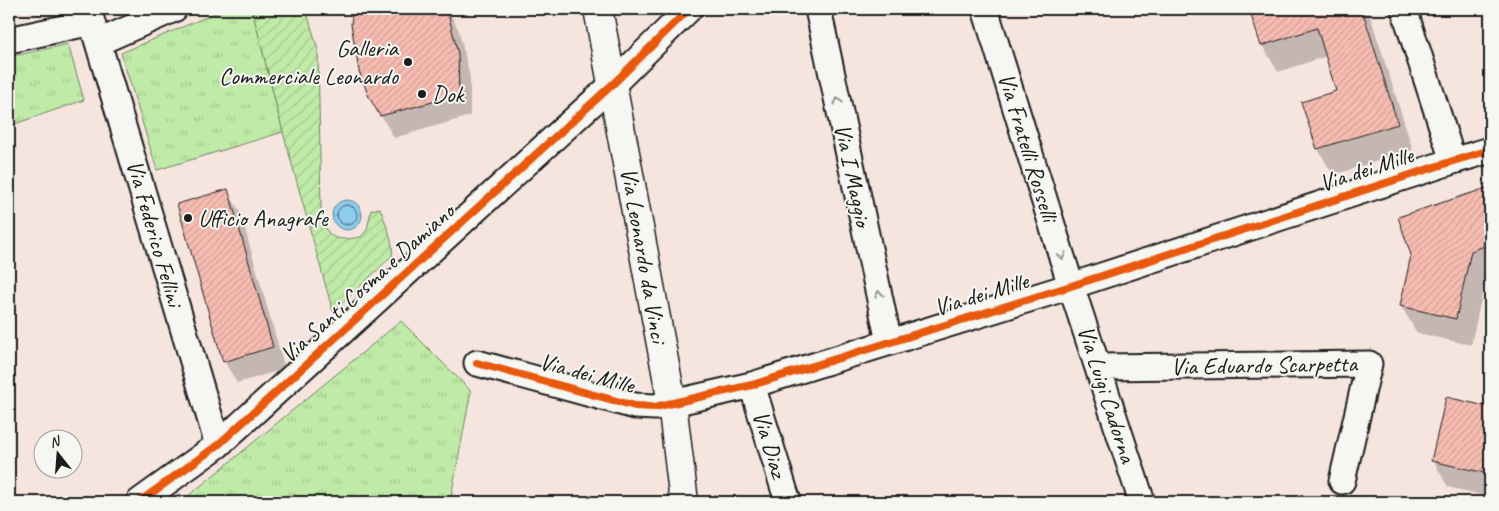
<svg xmlns="http://www.w3.org/2000/svg" width="1499" height="511" font-family="Caveat,sans-serif">
	<style>
		.grass { fill: url(#grass-tufts); stroke: #6e8362 }
		.garden { fill: url(#garden-furrows); stroke: #6e8362 }
		.water { fill: url(#water-ripples); stroke: #60869a }
		.shadow { fill: #0003 }
		.lines { fill: none; stroke-linecap: round; stroke-linejoin: round }
		.shore { stroke: #496370; stroke-width: 1 }
		.building { fill: url(#building-hatch); stroke: #1c1c1c }
		.minor-casing { stroke: #1c1c1c; stroke-width: 29 }
		.tertiary-casing { stroke: #1c1c1c; stroke-width: 31 }
		.minor { stroke: #f6f6f2; stroke-width: 25 }
		.tertiary { stroke: #f6f6f2; stroke-width: 28 }
		.cycleway-casing { stroke: #f6f6f2; stroke-width: 11 }
		.cycleway { stroke: #e8590c; stroke-width: 8 }
		.oneway { stroke: #949492 }
		.poi-dot { fill: #1c1c1c; stroke: #f6f6f2; stroke-width: 2 }
		.labels { text-anchor: middle; dominant-baseline: central; stroke-width: 4; stroke-linejoin: round; paint-order: stroke }
		.poi-label { font-size: 24px; fill: #1c1c1c; stroke: #f6f6f2; text-anchor: start }
		.street-label { font-size: 24px; fill: #1c1c1c; stroke: #f6f6f2 }
	</style>
	<defs>
		<pattern id="grass-tufts" width="24" height="20" patternUnits="userSpaceOnUse" patternTransform="scale(1.25)"><rect width="24" height="20" fill="#c0eaa7"/><path d="M3 7l-1-3M5 7V3M7 7l1-3M15 17l-1-3M17 17v-4M19 17l1-3" fill="none" stroke="#a4c88f"/></pattern>
		<pattern id="garden-furrows" width="10" height="10" patternUnits="userSpaceOnUse" patternTransform="scale(1.25)"><rect width="10" height="10" fill="#c0eaa7"/><path d="M-1 1l2-2M0 10L10 0M9 11l2-2" fill="none" stroke="#a4c88f"/></pattern>
		<pattern id="water-ripples" width="26" height="14" patternUnits="userSpaceOnUse" patternTransform="scale(1.25)"><rect width="26" height="14" fill="#8dcdee"/><path d="M2 4q2-2 4 0t4 0M15 11q2-2 4 0t4 0" fill="none" stroke="#79afcc"/></pattern>
		<pattern id="building-hatch" width="6" height="6" patternUnits="userSpaceOnUse" patternTransform="scale(1.25)"><rect width="6" height="6" fill="#f7bcb2"/><path d="M-1 1l2-2M0 6l6-6M5 7l2-2" fill="none" stroke="#d3a198"/></pattern>
	</defs>
	<rect width="100%" height="100%" fill="#f6e5df"/>
	<filter id="ink" filterUnits="userSpaceOnUse"><feTurbulence type="fractalNoise" baseFrequency=".02" numOctaves="2"/><feDisplacementMap in="SourceGraphic" scale="10" xChannelSelector="R" yChannelSelector="G"/><feConvolveMatrix kernelMatrix="1 2 1 2 8 2 1 2 1" color-interpolation-filters="sRGB"/></filter>
	<g filter="url(#ink)">
		<path class="grass" d="M225,9h27l31,123 -126,38 -36,-117z
			M68,44l16,56 -75,26v-69z
			M401,321l70,70 -21,111h-269z"/>
		<path class="garden" d="M252,9h54l12,41 3,159c5,29 10,33 40,28l6,-7 4,-20 9,-2c4,12 15,36 12,48l-59,56 -50,-180z"/>
		<path class="water" d="M332 215a15 15 0 1 1 30 0a15 15 0 1 1-30 0Z"/>
		<path class="shadow" d="M354,9h94l11,22 11,46v39l-76,22 -24,-42 -17,-72z
			M1251,9h117l45,141 -80,25 -15,-26 -15,-46 35,-11 -11,-36 -49,16 -16,-27z
			M1490,188v88l-4,1 -15,68 -54,-12 -16,-27 11,-51 -12,-37z
			M227,190l13,22 45,157 -48,14 -13,-22z
			M1447,398l43,10v89l-42,-10 -15,-27z"/>
		<g class="lines">
			<path class="shore" d="M337 215a10 10 0 1 1 20 0a10 10 0 1 1-20 0Z"/>
		</g>
		<path class="building" d="M353,9h94l11,45 1,41 -79,21 -11,-19 -10,-26 -8,-47z
			M1249,9h113l36,115 -81,25 -16,-47 35,-11 -19,-63 -56,18z
			M1490,187v57l-19,7 -15,68 -56,-13 11,-51 -13,-38z
			M228,189l45,158 -50,15 -46,-158z
			M1446,397l44,10v67l-59,-13z"/>
		<g class="lines">
			<defs>
				<path id="minor" d="M88,9l130,436
					M818,9l71,333
					M985,9l86,277 71,216
					M1404,9l49,152
					M9,40l83,-18
					M99,42l75,-33
					M477,363l158,43 20,1 97,-22 319,-99 382,-125 37,-11
					M1099,367l270,-3 -27,117
					M752,385l36,117
					M139,502l79,-57 395,-361 76,-75"/>
				<path id="tertiary" d="M598,9l74,394 12,99"/>
			</defs>
			<use href="#minor" class="minor-casing"/>
			<use href="#tertiary" class="tertiary-casing"/>
			<use href="#minor" class="minor"/>
			<use href="#tertiary" class="tertiary"/>
			<defs>
				<path id="cycleway" d="M477,363l158,43 20,1 97,-22 319,-99 382,-125 37,-11
					M139,502l79,-57 395,-361 76,-75"/>
			</defs>
			<use href="#cycleway" class="cycleway-casing"/>
			<use href="#cycleway" class="cycleway"/>
		</g>
		<defs><path id="oneway-chevron" d="M-2-3.5L2.5 0L-2 3.5" fill="none" stroke-width="1.6" stroke-linecap="round" stroke-linejoin="round" transform="scale(1.25)"/></defs>
		<g class="oneway">
			<use href="#oneway-chevron" transform="translate(838 101) rotate(-102)"/>
			<use href="#oneway-chevron" transform="translate(1062 256) rotate(73)"/>
			<use href="#oneway-chevron" transform="translate(879 294) rotate(-102)"/>
		</g>
	</g>
	<g class="poi-dot">
		<circle cx="408" cy="62" r="5"/>
		<circle cx="422" cy="94" r="5"/>
		<circle cx="188" cy="218" r="5"/>
	</g>
	<g class="labels">
		<g class="poi-label">
			<text x="398" y="48" text-anchor="end">Galleria<tspan x="398" dy="28">Commerciale Leonardo</tspan></text>
			<text x="432" y="94">Dok</text>
			<text x="198" y="218">Ufficio Anagrafe</text>
		</g>
		<g class="street-label">
			<text transform="translate(1028 147) rotate(73)">Via Fratelli Rosselli</text>
			<text transform="translate(1366 169) rotate(-18)">Via dei Mille</text>
			<text transform="translate(853 175) rotate(78)">Via I Maggio</text>
			<text transform="translate(155 233) rotate(74)">Via Federico Fellini</text>
			<text transform="translate(644 255) rotate(80)">Via Leonardo da Vinci</text>
			<text transform="translate(367 283) rotate(-42)">Via Santi Cosma e Damiano</text>
			<text transform="translate(981 294) rotate(-17)">Via dei Mille</text>
			<text transform="translate(1264 365) rotate(-1)">Via Eduardo Scarpetta</text>
			<text transform="translate(587 373) rotate(15)">Via dei Mille</text>
			<text transform="translate(1107 394) rotate(72)">Via Luigi Cadorna</text>
			<text transform="translate(770 444) rotate(73)">Via Diaz</text>
		</g>
	</g>
	<rect width="1499" height="511" fill="none" stroke="#f6f6f2" stroke-width="30"/>
	<rect x="15" y="15" width="1469" height="481" fill="none" stroke="#1c1c1c" stroke-width="2" filter="url(#ink)"/>
	<g transform="translate(58 454) rotate(343)"><circle r="24" fill="#f6f6f2" stroke="#9f9f9c"/>
	<path d="M0-4L9 19L0 12L-9 19Z" fill="#1c1c1c"/>
	<text y="-8" font-size="14" font-weight="bold" text-anchor="middle" fill="#1c1c1c">N</text>
	</g>
</svg>
